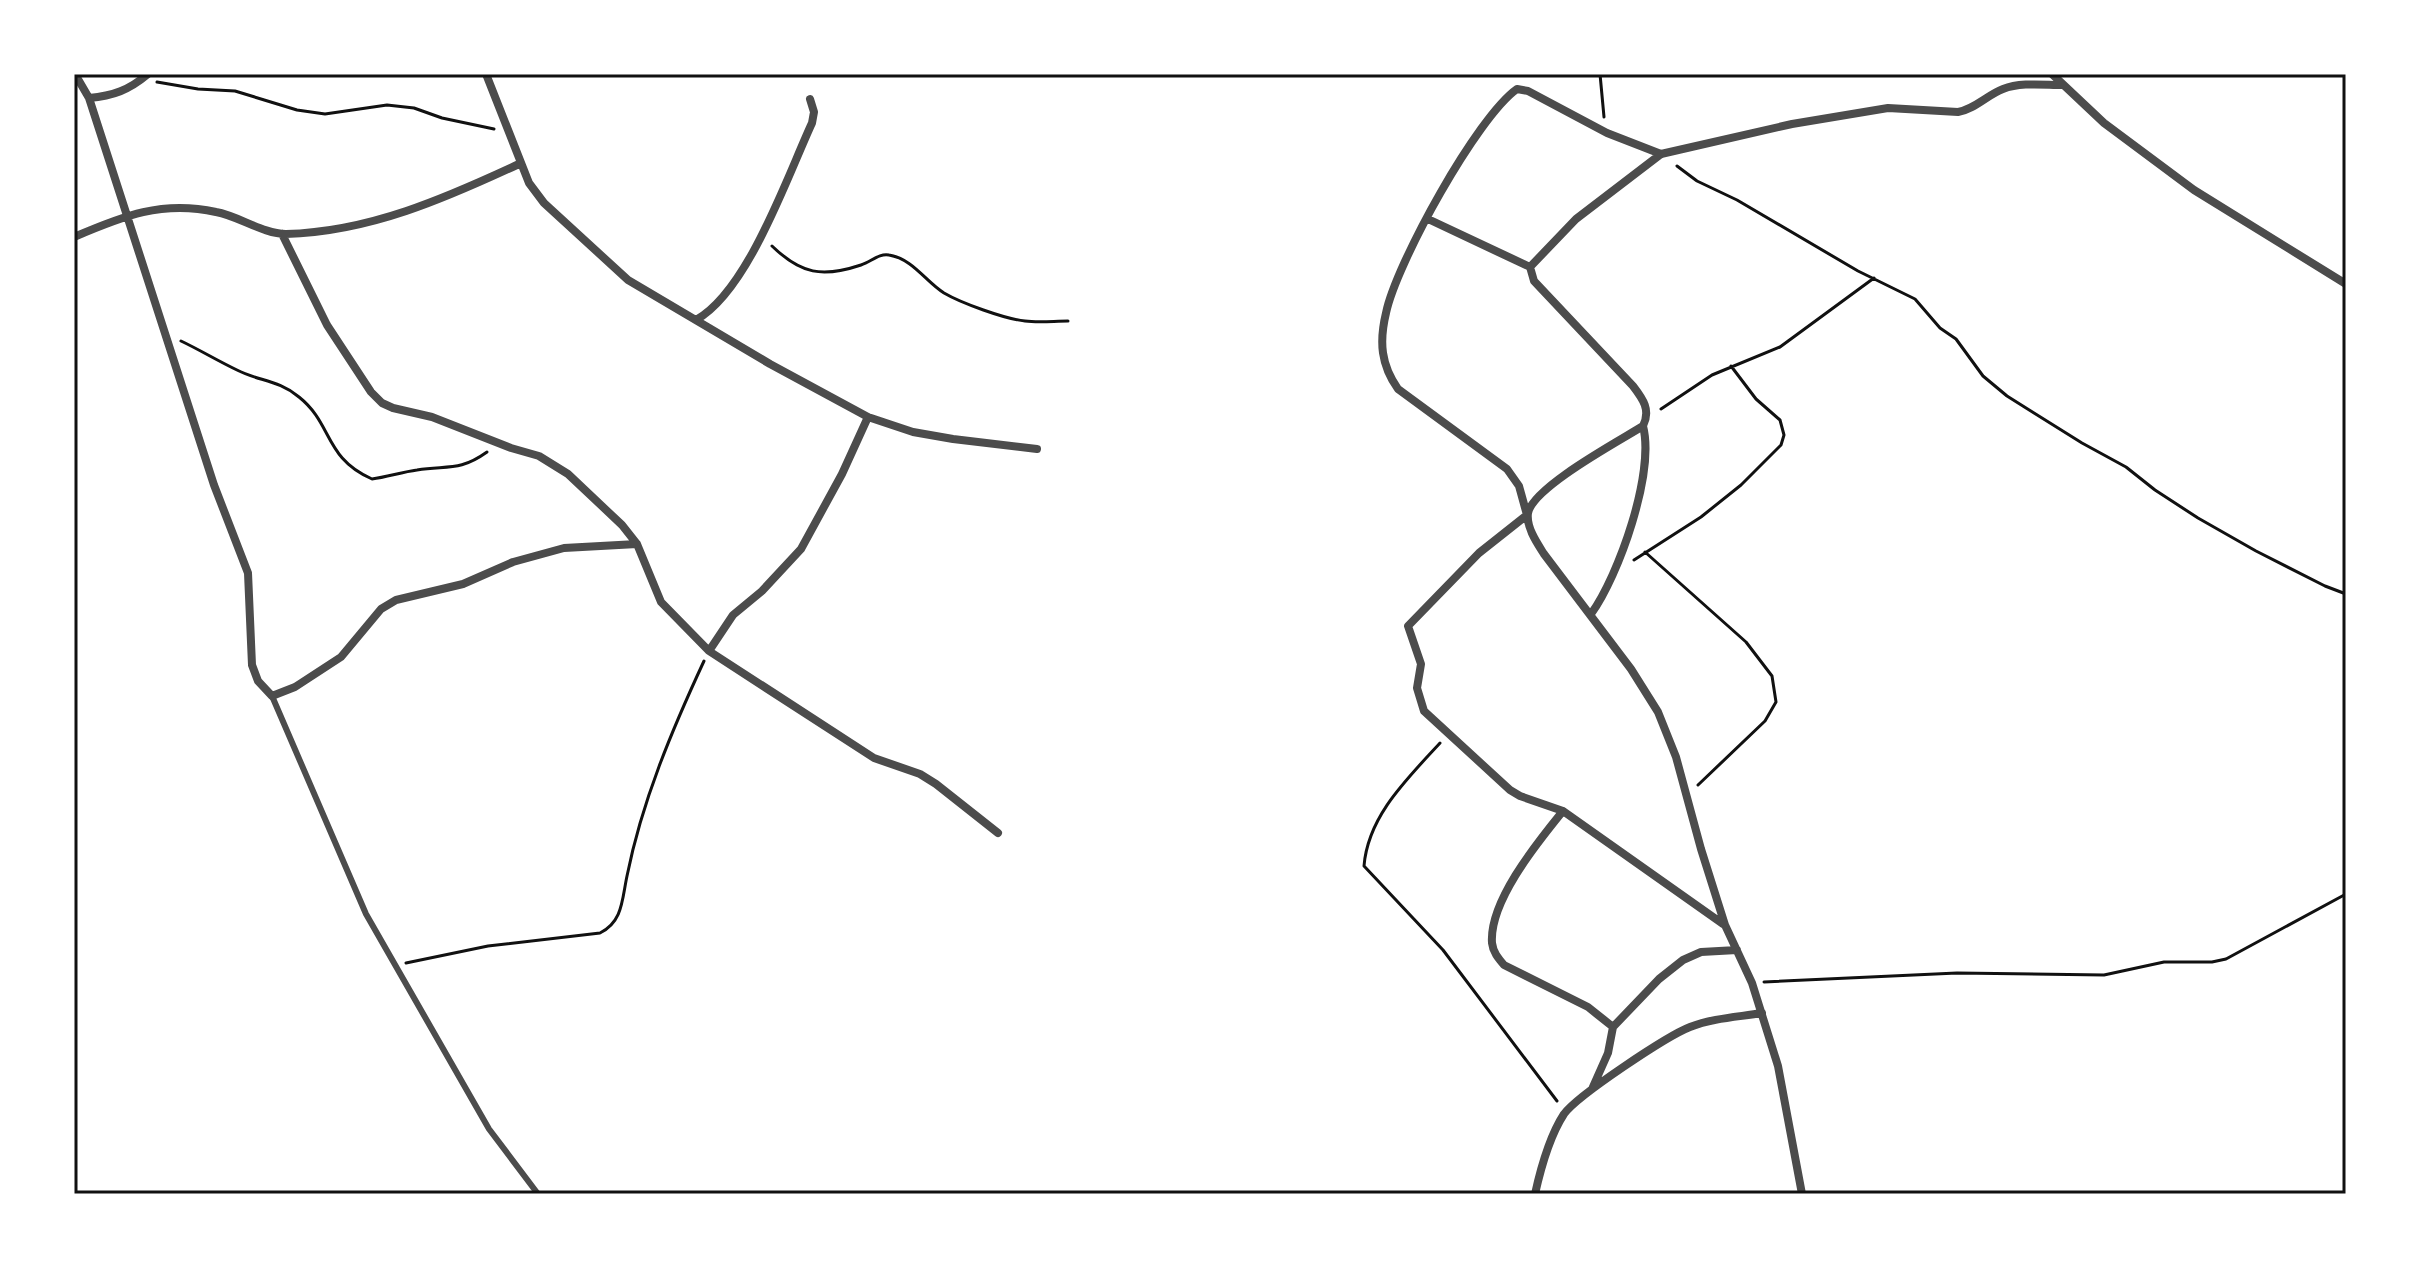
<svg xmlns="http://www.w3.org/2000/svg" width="2420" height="1268" font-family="Barlow,sans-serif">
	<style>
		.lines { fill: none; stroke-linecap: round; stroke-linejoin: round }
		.path { stroke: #111; stroke-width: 3 }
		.service { stroke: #4c4c4c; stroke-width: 6 }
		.minor { stroke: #4c4c4c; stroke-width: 8 }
		.neatline { fill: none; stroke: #111; stroke-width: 3 }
	</style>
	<rect width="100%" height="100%" fill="#fff"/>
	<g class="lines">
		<path class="path" d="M1600,74l4,43
			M157,82l41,7 37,2 62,19 28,4 62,-9 27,3 28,10 52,11
			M1677,166l20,15 40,19 121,71 57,28 25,29 16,11 27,37 24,20 75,47 44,24 29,23 43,28 58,33 69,35 21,8
			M772,246c29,28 50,32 89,19 10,-3 18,-12 28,-10 24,4 36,26 55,38 17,10 61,26 81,28 14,2 29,0 43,0
			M181,341c19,9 37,20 56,29 21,11 42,10 62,27 34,27 25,61 73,82 15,-2 30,-7 45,-9 30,-5 42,2 70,-18
			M1661,409l51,-34 68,-28 94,-69
			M1645,552l101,90 26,34 4,26 -11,19 -67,64
			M1634,560l67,-43 40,-32 40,-40 3,-10 -4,-15 -24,-21 -25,-33
			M1440,743c-33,36 -72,73 -76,123l79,84 114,151
			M406,963l82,-17 112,-13c23,-11 22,-34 27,-57 15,-75 45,-146 77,-215
			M1764,982l193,-9 147,2 60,-13h48l14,-3 120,-65"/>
		<path class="service" d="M272,696l94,218 123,215 49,65"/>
		<path class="minor" d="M75,74l14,24c24,-2 40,-8 59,-24
			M486,74l43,109 15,20 84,77 142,84 98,53 45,15 40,7 84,10
			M2052,74l52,49 90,67 152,94
			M89,98l125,387 34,88 4,92 6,16 14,15 23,-9 46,-30 40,-48 15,-9 67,-16 50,-22 51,-14 73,-4
			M1661,154l-54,-21 -79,-42 -11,-2c-40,28 -121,175 -131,224 -7,29 -5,52 12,76l109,80 12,17 8,29 -48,38 -71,73 13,38 -4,24 7,23 86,79 10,6 43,15 160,113
			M1428,219l102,48
			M282,234l45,91 44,67 11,11 11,5 39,9 79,31 28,8 29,18 54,51 15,19 24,58 48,49 165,107 46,16 16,10 62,49
			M74,237c49,-21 88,-37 142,-25 23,4 47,22 70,22 83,-2 160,-36 233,-70
			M696,320c52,-29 91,-143 116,-197l2,-11 -4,-13
			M1591,614c28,-39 64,-141 52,-188
			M709,651l24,-36 29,-24 39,-42 41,-75 26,-57
			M1563,811c-25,31 -74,90 -71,132 1,9 6,15 12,22l84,42 25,20
			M1592,1089l16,-36 5,-26 46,-48 24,-19 18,-8 36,-2
			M1535,1194c6,-27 14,-57 29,-80 14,-19 103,-78 126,-87 23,-9 48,-10 72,-14
			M1802,1194l-24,-128 -26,-83 -27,-58 -24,-76 -25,-92 -18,-45 -27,-43 -87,-115c-7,-11 -18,-27 -16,-41 5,-26 91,-72 115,-87 8,-16 0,-27 -10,-40l-99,-105 -4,-14 46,-48 85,-65 131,-30 96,-16 70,4c17,-3 29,-17 45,-23 18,-7 41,-4 59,-4"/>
	</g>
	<rect width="2420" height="1268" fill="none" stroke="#ffffff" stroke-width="152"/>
	<rect x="76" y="76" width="2268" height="1116" class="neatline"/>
</svg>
